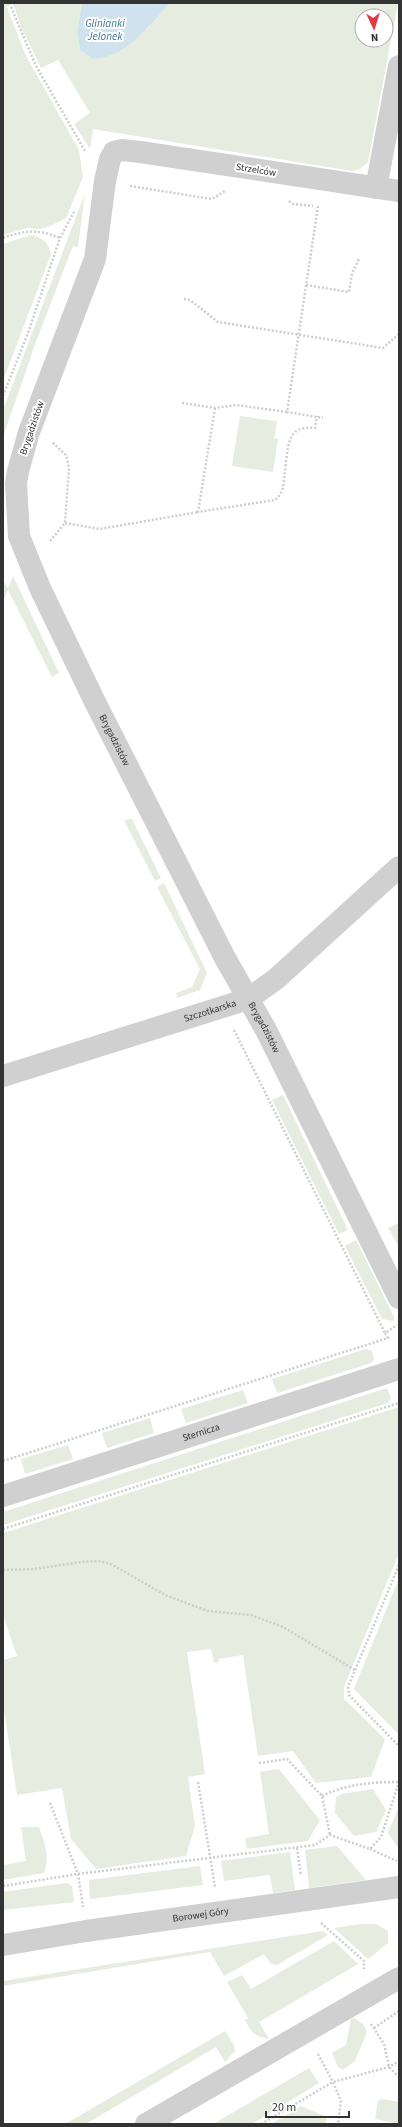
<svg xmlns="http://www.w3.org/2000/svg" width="402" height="2127" font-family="'Source Sans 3',sans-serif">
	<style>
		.green { fill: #e6ecdf; fill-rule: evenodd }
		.water { fill: #cfe2ee }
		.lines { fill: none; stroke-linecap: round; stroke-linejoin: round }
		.path { stroke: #cdcdcd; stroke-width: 2.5; stroke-dasharray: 2 2; stroke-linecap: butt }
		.street { stroke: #d0d0d0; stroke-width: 22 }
		.labels { text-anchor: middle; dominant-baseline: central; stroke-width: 4; stroke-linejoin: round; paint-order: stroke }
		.street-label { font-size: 10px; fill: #333; stroke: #fff }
		.water-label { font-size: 11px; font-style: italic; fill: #3f7597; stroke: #fff }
	</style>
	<rect width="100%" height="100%" fill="#fff"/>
	<path class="green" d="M3,3h79l-5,29 3,18 13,9 54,-30 23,-26h228l-30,159 -8,7 -8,2 -259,-42 -3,20 -16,-25 16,-11 -32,-53 -17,8 -20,-41 -8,-23 -6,3 18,47 54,96 4,27 -17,41 -18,9 -8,2 -13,-1 -24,7zM362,16h24v24h-24z
		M85,193l-7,54 -5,-1 -36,93 -34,98v-27z
		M31,235c12,3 17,6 20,19l-48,127v-137z
		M240,416l37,5 -3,17 4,1 -5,33 -41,-6z
		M13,576l46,97 -7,4 -44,-87 -5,10v-20l5,9z
		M132,819l29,59 -6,3 -31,-61z
		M164,883l43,90 -7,17 -23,8 -1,-5 16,-6 8,-18 -43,-82z
		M283,1095l65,135 -9,4 -67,-134z
		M399,1223v24l-11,-19z
		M356,1240l38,77v3l-1,1 -11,-2 -37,-73z
		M366,1349l6,2 2,8 -3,4 -94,30 -5,-14z
		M387,1388l4,10 -3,5 -385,122v-13z
		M243,1390l5,13 -62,20 -5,-14z
		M399,1407v146l-55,134v12l41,40 -14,38 -55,6 -23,-32 -35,5 -15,-101 -25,4 1,3 -5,1 -3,-14 -24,3 18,122 -17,3 7,49 -9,30 -90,13 -25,-30 -9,-51 -45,7 -14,-92v-43l14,-4 -14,-41v-82z
		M150,1418l4,15 -47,15 -5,-15z
		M68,1445l5,14 -48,15 -4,-15z
		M399,1578v157l-45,-46z
		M279,1769l41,51 -12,21 -61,8 -2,-11 24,-4 -9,-62z
		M373,1789l13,21 -10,22 -22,4 -19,-23 1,-16 6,-3z
		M398,1809h1v40l-11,-16z
		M21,1827h18c6,18 11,27 5,46l-41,7v-15l23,-4z
		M337,1846l29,34 -57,8 -4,-38z
		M290,1852l5,38 -22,3 -3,-18 -46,6 -3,-20z
		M200,1866l3,19 -113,14 -1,-19z
		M67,1883l5,3 2,16 -71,8v-18z
		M361,1924h15l12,7v12l-20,16 -34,-31z
		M323,1931l5,4 -51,30 -6,-1 -7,-10 -40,22 -14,-24 -207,34v-5z
		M334,1941l24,23 -99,58 10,17c-14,-2 -18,-7 -24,-19l3,-2 -21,-36 15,-7 9,14z
		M354,2018l9,6 4,8 -12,29 -12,9 -5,-3 -6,-14 14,-8 5,-26z
		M225,2031l9,14 1,6 -10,11 -9,-15 -130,77h-21z
		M309,2068l10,15 -67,41h-39z
		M382,2099l17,3v22l-24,-5 3,-18z
		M301,2106l26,11 -2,7h-54z"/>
	<path class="water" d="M82,3h88c-21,23 -44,54 -77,56l-13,-9 -3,-18z"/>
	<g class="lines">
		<path class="path" d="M11,7l25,59 49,85
			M130,186l82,13 13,-8
			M289,201l4,3 20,2
			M318,206l-31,206 36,6
			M3,238c23,-8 35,-9 57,0
			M306,285l43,7 3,-19 7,-14
			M184,299l6,1 28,22 165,26 16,-14
			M3,396l25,-63 32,-95 14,-26
			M182,403l33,5 21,-3 51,7
			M215,408l-17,104 77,-12 5,-5 3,-7c2,-11 3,-41 8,-50 4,-10 15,-11 24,-10l2,-12
			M65,523l35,6 98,-17
			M50,541l15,-18 4,-55 -3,-13 -14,-13
			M234,1030l151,303
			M3,1461l385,-123 -3,-5 12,-8
			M3,1529l396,-126
			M399,1565l-51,122 1,8 50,51
			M3,1570l31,-1 48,-7 17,-1 12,3 54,31 43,16 43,4 32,12 72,43
			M259,1763l28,-4 35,37 8,39
			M198,1782l17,105
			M322,1796c25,-12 50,-14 77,-14
			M50,1803l28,71 5,33
			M297,1848l4,28
			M370,1849l27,12
			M3,1886l75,-12 237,-29 15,-10 40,14 11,-12 18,-55
			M321,1923l43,38v8
			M371,2024l13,20 5,23 10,10
			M374,2028l25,-17
			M318,2054l15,28 8,19 -3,23
			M261,2124l72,-42 56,-15 10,-6"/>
		<g class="street">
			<path d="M376,188l23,-122"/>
			<path id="s1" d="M399,191l-259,-39 -18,-2 -8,2 -4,7 -5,22 -10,78 -66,173 -11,39 -2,13 3,52 21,52 55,114 130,256 41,72 133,268"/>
			<path id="s2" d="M3,1076l245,-77 28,-20 123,-112"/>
			<path id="s3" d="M3,1496l396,-127"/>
			<path id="s4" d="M3,1945l83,-14 313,-44"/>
			<path d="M146,2124l253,-146"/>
		</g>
	</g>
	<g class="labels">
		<g class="street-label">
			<text transform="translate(256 170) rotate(9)">Strzelców</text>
			<text transform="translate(32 428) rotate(-71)">Brygadzistów</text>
			<text stroke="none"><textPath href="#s1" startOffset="914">Brygadzistów</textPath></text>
			<text stroke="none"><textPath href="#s2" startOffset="217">Szczotkarska</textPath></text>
			<text stroke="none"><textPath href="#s1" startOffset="1238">Brygadzistów</textPath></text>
			<text stroke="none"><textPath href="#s3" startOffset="208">Sternicza</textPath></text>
			<text stroke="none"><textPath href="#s4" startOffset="200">Borowej Góry</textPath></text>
		</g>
		<g class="water-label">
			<text x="105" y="23">Glinianki<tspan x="105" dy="13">Jelonek</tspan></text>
		</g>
	</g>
	<rect width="402" height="2127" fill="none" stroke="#333333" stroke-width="8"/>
	<g transform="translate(374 28) rotate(176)"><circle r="19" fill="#ffffff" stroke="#adadad"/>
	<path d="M0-3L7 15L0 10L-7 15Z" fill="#e63946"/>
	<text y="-6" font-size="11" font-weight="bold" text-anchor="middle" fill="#333333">N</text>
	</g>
	<path d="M266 2111v6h83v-6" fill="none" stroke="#333333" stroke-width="2"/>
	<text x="272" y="2111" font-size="12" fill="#333333" stroke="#ffffff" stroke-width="3" paint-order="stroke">20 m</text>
</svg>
